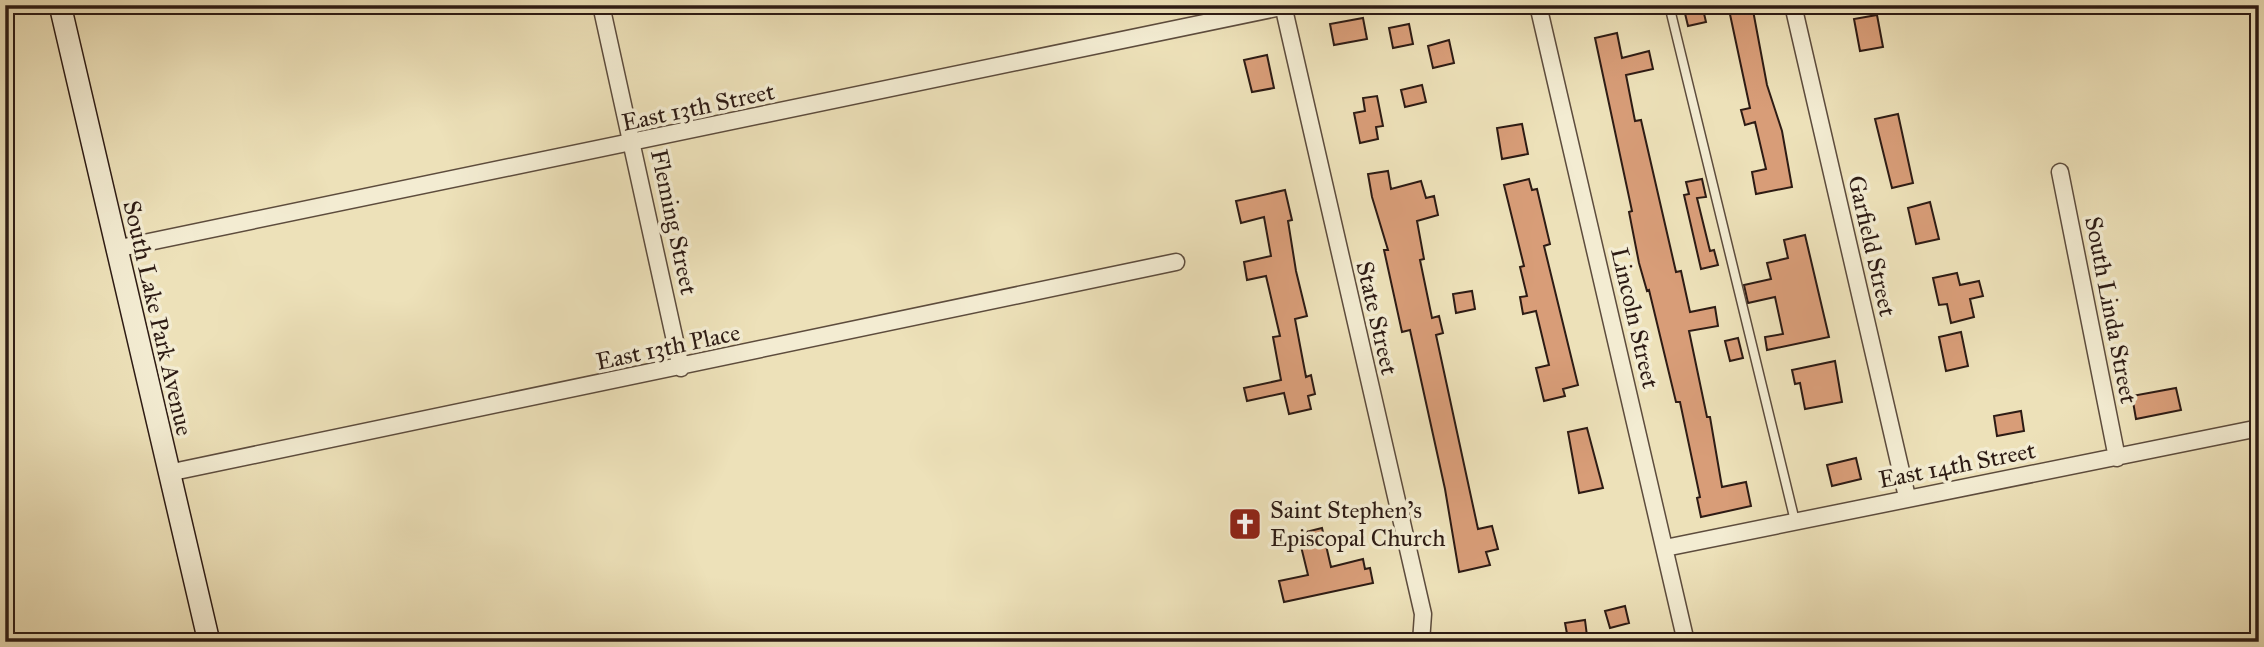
<svg xmlns="http://www.w3.org/2000/svg" width="2264" height="647" font-family="'IM FELL Great Primer',serif">
	<style>
		.building { fill: #d89d78; stroke: #2d1b14; stroke-width: 2 }
		.lines { fill: none; stroke-linecap: round; stroke-linejoin: round }
		.lane-casing { stroke: #5d4c3d; stroke-width: 11 }
		.street-casing { stroke: #5d4c3d; stroke-width: 19 }
		.secondary-casing { stroke: #2d1b14; stroke-width: 24 }
		.lane { stroke: #f3ecd2; stroke-width: 8 }
		.street { stroke: #f3ecd2; stroke-width: 16 }
		.secondary { stroke: #f3ecd2; stroke-width: 21 }
		.labels { text-anchor: middle; dominant-baseline: central; stroke-width: 7; stroke-linejoin: round; paint-order: stroke }
		.street-label { font-size: 24px; fill: #2d1b14; stroke: #f3ecd2 }
		.poi-label { font-size: 24px; fill: #2d1b14; stroke: #f3ecd2; text-anchor: start }
	</style>
	<rect width="100%" height="100%" fill="#ede1b9"/>
	<filter id="stains"><feTurbulence type="fractalNoise" baseFrequency=".00286" numOctaves="4"/><feColorMatrix values="0 0 0 0 .2 0 0 0 0 .09 0 0 0 0 .02 0 0 0 .5 -.17"/></filter>
	<radialGradient id="worn" r=".72"><stop offset=".6" stop-color="#630" stop-opacity="0"/><stop offset="1" stop-color="#630" stop-opacity=".3"/></radialGradient>
	<path class="building" d="M1683,5h19l4,17 -18,4z
		M1728,5h24l15,80 15,46 10,56 -36,7 -4,-22 14,-3 -11,-47 -10,3 -4,-15 9,-2z
		M1877,15l6,32 -23,4 -6,-32z
		M1363,18l4,21 -33,6 -4,-21z
		M1409,24l4,20 -20,4 -4,-20z
		M1617,33l5,25 27,-7 4,18 -27,6 9,46 6,-1 35,152 5,-1 9,41 25,-5 3,19 -29,5 18,86h3l12,70 24,-5 5,24 -50,11 -4,-19 3,-1 -20,-95h-4l-27,-112 -2,1 -8,-28 -10,-51 3,-1 -37,-173z
		M1449,40l5,23 -21,5 -5,-22z
		M1267,55l7,33 -22,4 -8,-32z
		M1422,85l4,17 -21,5 -4,-17z
		M1377,96l6,30 -7,1 2,12 -18,4 -6,-30 11,-2 -2,-13z
		M1898,114l15,69 -21,5 -17,-69z
		M1522,124l6,30 -26,5 -5,-31z
		M1388,171l3,18 30,-8 5,17 8,-2 4,19 -21,6 7,38 -4,1 12,58 7,-2 4,17 -7,2 42,194 14,-3 6,23 -12,3 4,13 -31,7 -14,-83 -35,-159 -8,2 -18,-82h4l-16,-53 -4,-23z
		M1529,179l3,11 5,-1 13,55 -6,2 34,139 -15,4 2,7 -21,5 -8,-33 13,-3 -13,-54 -13,3 -3,-17 7,-1 -7,-29 4,-1 -20,-81z
		M1702,179l4,18 -9,1 13,53 4,-1 4,15 -17,4 -17,-74 5,-1 -3,-12z
		M1285,190l7,30 -4,1 8,50 11,45 -12,3 11,58 5,-2 4,19 -7,2 3,13 -22,5 -5,-21 -37,8 -3,-13 37,-8 -8,-43 7,-1 -14,-60 -19,4 -3,-18 27,-6 -7,-39 -23,6 -5,-22z
		M1930,202l9,37 -23,5 -8,-36z
		M1805,235l24,102 -62,13 -2,-13 18,-3 -8,-37 -27,6 -4,-18 27,-6 -4,-16 21,-5 -4,-18z
		M1957,273l3,12 19,-4 4,15 -13,3 4,18 -23,6 -4,-19 -8,1 -6,-27z
		M1472,291l3,18 -19,4 -3,-19z
		M1961,332l7,34 -22,5 -7,-34z
		M1738,338l5,20 -13,3 -5,-20z
		M1835,361l7,41 -37,7 -5,-26 -5,1 -3,-14z
		M2176,388l5,22 -45,9 -4,-23z
		M2021,411l3,20 -27,5 -3,-20z
		M1587,428l16,60 -24,5 -11,-61z
		M1856,458l5,21 -29,7 -5,-21z
		M1322,528l9,39 32,-8 2,10 5,-1 3,15 -89,19 -5,-21 29,-6 -10,-41z
		M1625,606l4,17 -19,5 -5,-17z
		M1585,620l2,16 -19,3 -3,-16z"/>
	<g class="lines">
		<defs>
			<path id="lane" d="M1669,5l126,516"/>
			<path id="street" d="M601,5l80,363
				M1283,5l140,609 -2,28
				M1538,5l148,637
				M1793,5l114,492
				M2060,172l57,286
				M115,249l1176,-244
				M168,473l1008,-211
				M1665,548l594,-120"/>
			<path id="secondary" d="M60,5l149,637"/>
		</defs>
		<use href="#lane" class="lane-casing"/>
		<use href="#street" class="street-casing"/>
		<use href="#secondary" class="secondary-casing"/>
		<use href="#lane" class="lane"/>
		<use href="#street" class="street"/>
		<use href="#secondary" class="secondary"/>
	</g>
	<defs>
		<symbol id="church-square" viewBox="-11 -11 22 22"><rect x="-9" y="-9" width="18" height="18" rx="4" fill="#8f2418" stroke="#f3ecd2"/><path d="M-1.2-6h2.4v3.5h3.3v2.4h-3.3V6h-2.4V-.1h-3.3v-2.4h3.3Z" fill="#fff"/></symbol>
	</defs>
	<g fill-rule="evenodd">
		<use href="#church-square" x="1226" y="505" width="38" height="38"/>
	</g>
	<g class="labels">
		<g class="street-label">
			<text transform="translate(698 107) rotate(-12)">East 13th Street</text>
			<text transform="translate(674 222) rotate(78)">Fleming Street</text>
			<text transform="translate(1872 246) rotate(77)">Garfield Street</text>
			<text transform="translate(2111 310) rotate(79)">South Linda Street</text>
			<text transform="translate(158 318) rotate(77)">South Lake Park Avenue</text>
			<text transform="translate(1377 318) rotate(77)">State Street</text>
			<text transform="translate(1635 318) rotate(77)">Lincoln Street</text>
			<text transform="translate(668 347) rotate(-12)">East 13th Place</text>
			<text transform="translate(1957 465) rotate(-11)">East 14th Street</text>
		</g>
		<g class="poi-label">
			<text x="1270" y="510">Saint Stephen's<tspan x="1270" dy="28">Episcopal Church</tspan></text>
		</g>
	</g>
	<rect width="2264" height="647" fill="none" stroke="#ede1b9" stroke-width="28"/>
	<rect x="7" y="7" width="2250" height="633" fill="none" stroke="#2d1b14" stroke-width="3.5"/>
	<rect x="14" y="14" width="2236" height="619" fill="none" stroke="#2d1b14" stroke-width="2"/>
	<rect width="100%" height="100%" filter="url(#stains)"/>
	<rect width="100%" height="100%" fill="url(#worn)"/>
</svg>
